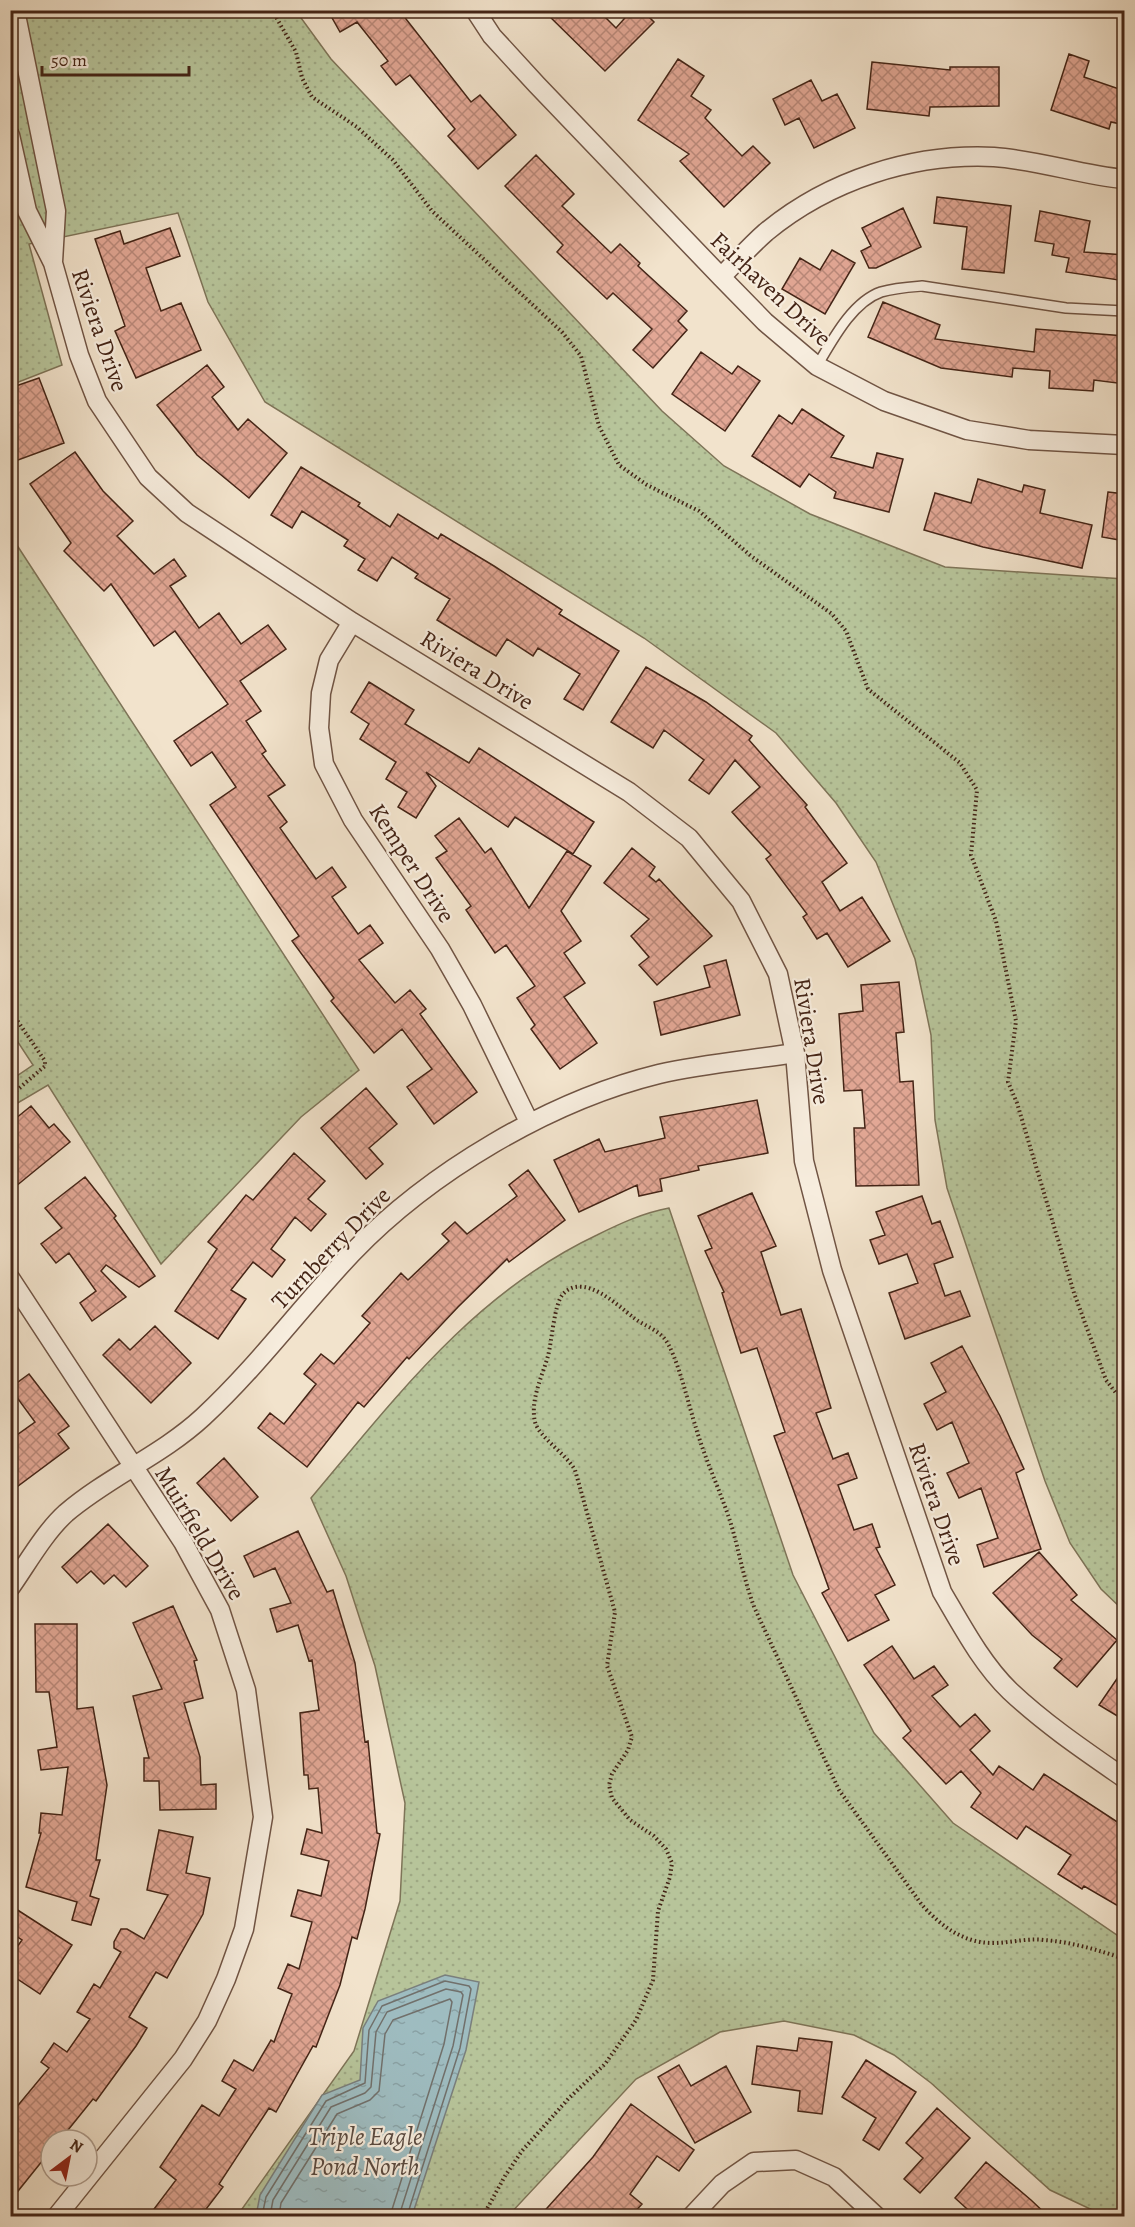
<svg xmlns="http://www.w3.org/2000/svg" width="1135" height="2227" font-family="Alegreya,serif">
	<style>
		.grass { fill: url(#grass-dots); stroke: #7e7458; stroke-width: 1.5 }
		.water { fill: url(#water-ripples); stroke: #7a7f7c; stroke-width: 1.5 }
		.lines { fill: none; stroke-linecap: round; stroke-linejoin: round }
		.shore { stroke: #71706b; stroke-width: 1.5 }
		.building { fill: url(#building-cross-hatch); stroke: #442416; stroke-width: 1.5 }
		.service-casing { stroke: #705444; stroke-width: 12 }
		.minor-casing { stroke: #705444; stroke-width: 21 }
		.path { stroke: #442416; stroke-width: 4; stroke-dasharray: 1.5 3; stroke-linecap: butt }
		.service { stroke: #f7edde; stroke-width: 9 }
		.minor { stroke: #f7edde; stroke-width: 18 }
		.labels { text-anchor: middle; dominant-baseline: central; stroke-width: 4.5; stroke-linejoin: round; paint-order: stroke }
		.street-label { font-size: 24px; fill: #442416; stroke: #f7edde }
		.water-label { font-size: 26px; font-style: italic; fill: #5a4a40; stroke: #f7edde }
	</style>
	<defs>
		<pattern id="grass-dots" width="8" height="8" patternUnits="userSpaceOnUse" patternTransform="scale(1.5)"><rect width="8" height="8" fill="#b7c49a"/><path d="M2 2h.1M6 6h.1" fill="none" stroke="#9fa884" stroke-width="1.8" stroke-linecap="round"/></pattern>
		<pattern id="water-ripples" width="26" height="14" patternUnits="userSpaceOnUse" patternTransform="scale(1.5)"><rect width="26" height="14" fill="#9ebcc0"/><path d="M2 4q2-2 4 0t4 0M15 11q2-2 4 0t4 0" fill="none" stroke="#89a1a4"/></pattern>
		<pattern id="building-cross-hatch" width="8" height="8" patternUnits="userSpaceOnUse" patternTransform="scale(1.5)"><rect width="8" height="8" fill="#e2a795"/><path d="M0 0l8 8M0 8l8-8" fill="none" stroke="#b98879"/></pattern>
	</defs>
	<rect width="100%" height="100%" fill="#f2e3cc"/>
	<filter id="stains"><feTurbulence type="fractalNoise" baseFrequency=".00333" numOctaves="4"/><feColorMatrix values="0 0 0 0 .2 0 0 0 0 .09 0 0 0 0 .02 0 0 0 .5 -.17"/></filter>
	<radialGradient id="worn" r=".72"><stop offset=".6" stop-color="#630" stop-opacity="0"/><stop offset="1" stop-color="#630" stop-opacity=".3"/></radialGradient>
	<path class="grass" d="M11,11h285l35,48 331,352 62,55 86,48 135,53 179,12v1032l-23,-22 -31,-46 -25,-62 -98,-293 -12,-68 -4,-85 -16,-76 -39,-97 -40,-59 -60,-70 -132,-95 -379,-236 -57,-100 -30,-89 -149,31 33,121 -51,20z
		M11,536l348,534 -58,47 -140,147 -113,-179 -37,22v-27l22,-15 -23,-35z
		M669,1208l124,367 81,158 79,90 171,117v276h-19l-55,-26 -119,-107 -37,-28 -40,-20 -70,-14 -64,11 -84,47 -128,137h-271l117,-165 46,-150 5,-98 -30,-137 -29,-90 -35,-78c86,-102 163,-205 286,-263 24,-12 46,-22 72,-27z"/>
	<path class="water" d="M445,1975l34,7 -13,68 -54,166h-156l4,-21 62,-100 38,-15 3,-52 15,-27z"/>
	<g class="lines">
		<path class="shore" d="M262,2216l4,-19 60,-96 39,-18 4,-53 13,-24 63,-25 24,5 2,3 -11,59 -53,168
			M270,2216l3,-16 58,-93 34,-14 6,-6 5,-55 11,-20 59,-23 15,3 2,3 -10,51 -54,170
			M279,2216l2,-13 56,-89 33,-14 9,-9 6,-57 8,-14 57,-21 2,3 -8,42 -54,172"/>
	</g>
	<path class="building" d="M341,10h58l72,92 9,-7 36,40 -38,34 -30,-33 7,-7 -45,-54 -14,10 -15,-19 7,-5 -31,-39 -17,10 -9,-16z
		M543,10h55l18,18 16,-18h10l12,12 -49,49z
		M1069,54l20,7 -5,16 41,14v34l-14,-3 -2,7 -58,-19z
		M678,59l26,17 -13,20 20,14 -6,8 37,38 11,-10 17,17 -46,44 -44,-46 9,-7 -51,-34z
		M872,62l78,8v-3h49v39l-69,1 -1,9 -62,-7z
		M811,80l11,21 15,-7 18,34 -41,20 -15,-30 -14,7 -12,-26z
		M536,155l38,39 -12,12 49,47 9,-9 20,19 -2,3 49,45 -9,10 9,9 -34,38 -20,-18 19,-21 -39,-36 -6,6 -50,-47 6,-7 -58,-59z
		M937,197l74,9 -7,67 -42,-4 5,-42 -33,-4z
		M903,208l18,39 -45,21h-7l-8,-17 10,-5 -9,-18z
		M1040,211l50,10 -6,31 41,3v26l-59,-9 3,-14 -17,-3 2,-11 -19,-3z
		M170,228l10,28 -34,12 15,43 20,-8 20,47 -65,28 -21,-47 10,-5 -30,-87 25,-8 4,13z
		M832,250l23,13 -30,51 -43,-25 18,-31 20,12z
		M883,302l57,23 -5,14 99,13 2,-23 89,7v48l-31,-4 -1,11 -44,-3 1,-17 -37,-3 -1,9 -71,-9 -73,-31z
		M701,352l31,22 6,-8 22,15 -35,50 -53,-37z
		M207,365l17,22 -12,10 26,33 10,-11 39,34 -38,45 -52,-43 -40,-50z
		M39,378l25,65 -54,20v-75z
		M802,409l42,27 -13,21 42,11 4,-15 26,6 -14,53 -55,-14 2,-6 -27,-18 -9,13 -48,-31 27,-41 13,9z
		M75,452l28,39 30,30 -16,15 37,38 20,-15 12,17 -16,10 29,42 20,-15 22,31 27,-19 18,24 -46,32 21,30 -15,10 20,30 -4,3 23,31 -17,11 19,26 -7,6 36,51 16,-12 14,20 -14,10 26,37 12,-9 13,18 -24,17 36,43 15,-13 16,19 -6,5 57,78 -43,32 -27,-37 25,-18 -30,-40 -28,24 -43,-52 3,-3 -42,-57 7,-5 -89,-131 26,-18 -24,-35 -21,14 -17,-25 54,-37 -53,-73 -21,15 -43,-62 -7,7 -40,-40 7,-8 -41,-59z
		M301,467l59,36 -2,3 32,21 8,-13 40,25 3,-5 53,32 68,44 -3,4 60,37 -36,59 -19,-11 16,-25 -42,-26 -5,8 -26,-17 -11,17 -20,-12 -39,-24 13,-21 -35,-21 3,-4 -26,-17 -15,24 -19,-11 7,-11 -21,-13 4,-6 -46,-29 -10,17 -21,-13z
		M978,479l44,13 2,-7 21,5 -5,23 52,12 -10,43 -99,-21 -59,-17 11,-37 36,10z
		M1108,492l17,2v47l-23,-4z
		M646,667l60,35 46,34 -3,4 58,65 -2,2 42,56 -25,19 18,29 22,-14 28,44 -42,26 -21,-34 -10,6 -14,-22 4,-3 -41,-55 5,-4 -39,-43 28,-25 -25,-27 -26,34 -20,-14 15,-20 -40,-30 -11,18 -42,-26z
		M369,682l45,28 -9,14 64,39 10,-15 115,74 -21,32 -58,-37 -7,10 -82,-55 10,14 -20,32 -18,-11 9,-15 -21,-13 10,-17 -36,-23 9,-15 -18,-12z
		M459,818l26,35 6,-5 38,60 38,-57 24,15 -30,45 20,30 -17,12 21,30 -21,14 33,46 -37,26 -29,-40 4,-4 -18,-27 18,-12 -29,-41 -11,8 -29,-43 5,-4 -35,-48 11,-7 -12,-15z
		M632,848l23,19 -6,9 7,6 3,-3 53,57 -55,49 -18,-20 10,-8 -18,-21 18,-17 -45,-36z
		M726,960l14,55 -79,20 -7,-33 56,-15 -6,-21z
		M899,982l5,50 -8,1 4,49 13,-1 6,104 -63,1 -2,-58h11l-3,-38 -18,1 -5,-77 24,-3 -2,-26z
		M366,1088l31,36 -28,24 14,16 -17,15 -45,-51z
		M757,1100l11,53 -70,13 1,4 -39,9 2,12 -23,5 -2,-11 -58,27 -25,-52 45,-21 6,13 60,-14 -5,-21z
		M31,1106l18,22 5,-4 16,18 -60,49v-68z
		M294,1153l31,28 -17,18 18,15 -15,17 -16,-14 -24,32 14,11 -13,17 -19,-15 -22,28 15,9 -28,40 -43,-28 42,-62 -9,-7 38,-47 7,5z
		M528,1170l37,50 -56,42 -2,-3 -49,48 -49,52 -2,-2 -43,50 -6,-5 -51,65 -49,-39 12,-15 14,11 32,-40 -12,-10 17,-20 13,10 36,-41 -8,-7 39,-43 7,7 41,-39 -7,-7 13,-12 12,12 50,-38 -8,-11z
		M85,1177l31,39 -2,2 41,58 -16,11 -33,-22 -5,6 25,26 -34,24 -12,-18 16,-12 -27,-38 -13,10 -15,-19 21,-16 -17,-20z
		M752,1193l24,53 -15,6 20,63 20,-6 30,99 -15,5 17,46 15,-6 9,25 -19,7 16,45 18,-6 8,23 -4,1 19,37 -20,10 14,25 -41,21 -26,-48 7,-4 -55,-153 11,-4 -28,-84 -16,5 -19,-60 2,-1 -19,-41 7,-3 -14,-32z
		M922,1196l10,28 8,-3 13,36 -19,7 11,32 15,-5 10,25 -65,23 -16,-46 29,-10 -11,-29 -28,10 -9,-24 15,-5 -9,-23z
		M155,1326l36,37 -40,40 -48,-48 16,-16 11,11z
		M962,1346l38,70 24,53 -8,4 25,76 -57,18 -7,-22 21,-7 -17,-50 -22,10 -12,-25 22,-10 -17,-41 -15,8 -13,-26 22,-12 -15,-29z
		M29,1374l40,52 -11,8 11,14 -59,44v-52l25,-18 -25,-34z
		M224,1458l34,39 -27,24 -34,-38z
		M108,1524l40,42 -22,21 -12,-12 -10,9 -13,-13 -14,12 -15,-16z
		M298,1531l29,61 6,-2 22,73 10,79 3,-1 9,92 3,1 -15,75 -8,30 -5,-2 -12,48 -24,62 -3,-1 -37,66 -7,-4 -50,76 4,3 -23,30h-52l28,-37 -16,-13 42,-62 17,11 17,-27 -14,-8 12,-21 19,11 18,-31 3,2 18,-48 -14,-6 10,-24 11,5 13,-47 -21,-6 7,-26 23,6 8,-35 -28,-7 6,-25 15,4 -4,-45 -9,1 -1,-14h-4l-4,-62 19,-3 -7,-50 -3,1 -11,-36 -21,7 -7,-23 21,-6 -16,-35 -21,9 -10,-21z
		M1039,1552l38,43 -6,5 46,40 -40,47 -23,-19 8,-9 -30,-24 -39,-42z
		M173,1606l24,54 -3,1 9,37 -19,5 16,54 1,28 15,-1v25l-56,1 -1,-29h-15v-23h5l-16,-62 29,-7 -29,-66z
		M35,1624h42v85l16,-2 14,78 -11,75h4l-10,36 9,3 -8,26 -19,-5 5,-18 -51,-15 15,-54h-2l2,-20 21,2 6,-48 -27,3 -3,-20 19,-3 -8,-55h-13z
		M892,1646l22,33 20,-13 14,19 -16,11 28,31 15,-13 15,17 -20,19 23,25 6,-9 34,24 11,-16 81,53v83l-41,-24 -2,3 -24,-15 13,-19 -45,-29 -9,13 -46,-32 10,-14 -20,-22 -15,13 -43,-46 8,-7 -47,-66z
		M1125,1667v42l-6,8 -20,-12z
		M159,1830l34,7 -7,36 24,5 -7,36 -36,64 -11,-6 -27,45 18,11 -11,18 -40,55 -3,-2 -33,41h-9v10l-41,51v-86l39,-47 -8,-6 13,-19 13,9 23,-33 -13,-7 17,-28 6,4 21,-36 -7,-4v-6l7,-13h6l17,10 24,-44 -21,-5z
		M16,1909l56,36 -32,49 -30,-20v-17l12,-17 -12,-8v-15z
		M799,2038l33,4 -10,72 -24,-3 2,-20 -48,-7 5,-38 40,5z
		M866,2060l50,32 -37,58 -16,-10 13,-22 -34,-21z
		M679,2065l12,21 35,-20 25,46 -56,31 -37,-66z
		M631,2104l63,46 -15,21 -22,-15 -27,38 12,10 -12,13h-8l-9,-8 -7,8h-67l54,-60z
		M937,2108l33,30 -50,55 -16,-14 19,-21 -17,-15z
		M986,2162l45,38 18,17h-73l-21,-19z"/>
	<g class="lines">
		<defs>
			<path id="service" d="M817,366c15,-25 35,-64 64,-74 13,-4 28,-5 41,-6l144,22 58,3"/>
			<path id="minor" d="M15,10l41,201 -3,51
				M475,10l17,26 45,49 184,192 44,45 52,44 67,35 83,29 62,10 95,5
				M10,135l17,76 26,52 26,92 18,46 51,76 39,36 165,109 277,170 60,46 52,63 37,73 17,79 9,108 28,109 110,322c20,34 40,72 68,99 35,33 75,60 114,87
				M721,277c15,-15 29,-31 45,-45 63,-52 147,-79 228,-75 44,3 87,18 130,22
				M352,622l-23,38 -8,33 -2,35 5,36 29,56 87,129 32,56 57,117
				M10,1278l173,264 37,68 26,80 17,127 -19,112 -18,50 -19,42 -24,38 -126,157
				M10,1588c17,-24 34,-55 56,-75 42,-36 96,-58 137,-96 54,-50 98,-110 149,-164 78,-81 197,-152 307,-179 44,-10 91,-14 136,-21
				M692,2216l30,-32 32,-22 42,-2 38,17 42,39"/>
		</defs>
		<use href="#service" class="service-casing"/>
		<use href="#minor" class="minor-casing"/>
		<path class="path" d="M272,10l24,42 6,26 10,19 45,30 36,33 39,51 130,121 19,24 18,70 20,39 28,20 52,26 52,45 81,58 14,17 22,58 92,74 17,27 -6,65 25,66 20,100 -8,61 9,21 57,190 25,68 7,19 10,13 8,4
			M10,1010l35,51v5l-35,30
			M483,2216l22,-40 17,-25 47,-53 36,-34 31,-44 17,-40 5,-69 12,-34 2,-14 -6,-14 -12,-13 -24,-16 -18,-22 -3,-13 3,-11 16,-24 4,-13 -25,-71 8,-54 -40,-142c-10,-17 -36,-33 -40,-48 -5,-22 7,-45 13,-66 4,-15 6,-52 15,-62 21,-22 54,11 71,24 9,7 22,11 30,20 13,15 25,69 32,90 9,31 23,60 33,90 10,30 14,61 26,91l84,181 83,115c19,21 41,38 71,38 17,0 33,-5 51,-3 27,2 55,10 80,19"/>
		<use href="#service" class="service"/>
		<use href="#minor" class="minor"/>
	</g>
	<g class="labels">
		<g class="street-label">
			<text transform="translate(771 289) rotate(43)">Fairhaven Drive</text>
			<text transform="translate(100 330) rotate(71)">Riviera Drive</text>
			<text transform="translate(477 670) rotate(32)">Riviera Drive</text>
			<text transform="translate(412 863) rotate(57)">Kemper Drive</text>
			<text transform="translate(812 1041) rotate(81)">Riviera Drive</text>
			<text transform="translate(331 1248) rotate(-46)">Turnberry Drive</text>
			<text transform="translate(937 1504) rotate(71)">Riviera Drive</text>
			<text transform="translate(200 1533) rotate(59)">Muirfield Drive</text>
		</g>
		<g class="water-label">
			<text x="365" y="2136">Triple Eagle<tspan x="365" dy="30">Pond North</tspan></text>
		</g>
	</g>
	<rect width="1135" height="2227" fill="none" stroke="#f2e3cc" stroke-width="36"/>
	<rect x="12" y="12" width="1111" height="2203" fill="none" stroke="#442416" stroke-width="3"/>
	<rect x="18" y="18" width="1099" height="2191" fill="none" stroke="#442416" stroke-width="1.5"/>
	<g transform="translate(69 2158) rotate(32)"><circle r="28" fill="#f7edde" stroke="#af9d8e" stroke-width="1.5"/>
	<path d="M0-4.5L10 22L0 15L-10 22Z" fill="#8f2418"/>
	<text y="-9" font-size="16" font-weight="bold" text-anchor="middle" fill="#442416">N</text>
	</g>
	<path d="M42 66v9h147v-9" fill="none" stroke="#442416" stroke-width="3"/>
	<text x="51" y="66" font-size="18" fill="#442416" stroke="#f7edde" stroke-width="4.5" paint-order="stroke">50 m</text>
	<rect width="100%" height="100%" filter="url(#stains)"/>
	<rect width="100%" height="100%" fill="url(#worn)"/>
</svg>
